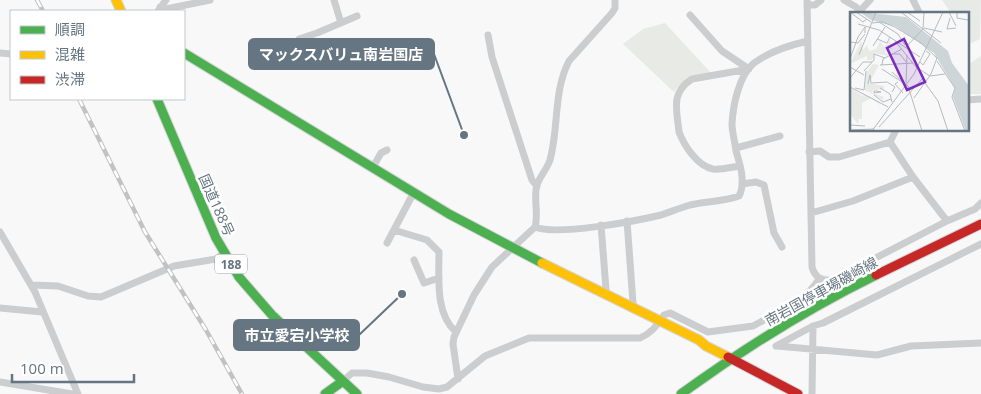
<svg xmlns="http://www.w3.org/2000/svg" width="981" height="394" font-family="'Open Sans','Noto Sans JP',sans-serif">
	<style>
		.green { fill: #e7eae5 }
		.lines { fill: none; stroke-linecap: round; stroke-linejoin: round }
		.fast-casing { stroke: #d4d5d6; stroke-width: 11 }
		.slow-casing { stroke: #d4d5d6; stroke-width: 11 }
		.jam-casing { stroke: #d4d5d6; stroke-width: 11 }
		.street { stroke: #cbcdce; stroke-width: 7 }
		.fast { stroke: #4caf50; stroke-width: 9 }
		.slow { stroke: #ffc107; stroke-width: 9 }
		.jam { stroke: #c62828; stroke-width: 9 }
		.rail-casing { stroke: #c1c2c4; stroke-width: 4.5 }
		.rail { stroke: #fff; stroke-width: 2.5; stroke-dasharray: 8; stroke-linecap: butt }
		.labels { text-anchor: middle; dominant-baseline: central; stroke-width: 5; stroke-linejoin: round; paint-order: stroke }
		.shield { fill: #fff; stroke: #939ea7; stroke-width: 1 }
		.shield-label { font-size: 12px; font-weight: bold; fill: #657581 }
		.street-label { font-size: 14px; fill: #657581; stroke: #fff }
		.inset-road { fill: none; stroke: #b4bcc1; stroke-width: 1 }
		.view { fill: #7b2cbf; fill-opacity: 0.15; stroke: #7b2cbf; stroke-width: 2.5 }
		.inset-edge { fill: none; stroke: #657581; stroke-width: 2.5 }
		.leader { fill: none; stroke: #657581; stroke-width: 2 }
		.callout-dot { fill: #657581; stroke: #fff; stroke-width: 2 }
		.callout { fill: #657581; stroke: #657581; stroke-width: 2 }
		.callout-label { font-size: 15px; text-anchor: middle; font-weight: bold; fill: #fff }
	</style>
	<rect width="100%" height="100%" fill="#f8f8f8"/>
	<path class="green" d="M942,0h39l-1,39 -13,6v-31h-7l-2,-3 -7,2z
		M665,23l47,51c-17,2 -28,3 -38,18l-51,-48 20,-15z
		M981,56v38h-14v-29z"/>
	<g class="lines">
		<defs>
			<path id="fast" d="M184,53l265,161 93,49
				M157,99l59,139 23,39 33,38 85,79
				M325,394l18,-13
				M681,394c62,-45 126,-85 195,-119"/>
			<path id="slow" d="M116,0l5,11
				M542,263l157,77 7,6 22,11"/>
			<path id="jam" d="M876,275l105,-51
				M728,357l70,37"/>
		</defs>
		<use href="#fast" class="fast-casing"/>
		<use href="#slow" class="slow-casing"/>
		<use href="#jam" class="jam-casing"/>
		<path class="street" d="M334,0l7,23
			M807,0l5,267c3,11 10,14 21,13l114,-59 28,-12 6,-6
			M844,0l12,7 6,7
			M913,0l7,14
			M807,5h8l6,-5
			M160,7l6,2 44,-9
			M158,11l8,-11
			M860,11l10,-11
			M690,15l32,36 27,18 -57,10c-22,14 -15,31 -13,53 5,13 18,34 34,37 8,1 19,-2 27,-3
			M488,35l4,22 40,123 5,6
			M299,39l18,-6 40,-17
			M0,53l11,1
			M967,100l14,-1
			M890,142l23,35 34,44
			M736,148l44,-12
			M809,152l11,-1 9,6h10l51,-15 6,-12
			M373,167l8,-14 6,-3
			M742,184l14,-2 8,3 10,48 8,14
			M811,213l42,-12 60,-24
			M627,221l6,82 -1,6
			M601,225l5,64 -2,5
			M535,227c22,9 101,-6 126,-12 9,-3 19,-7 29,-10 16,-4 33,-3 49,-9 7,-13 1,-32 -3,-45 -1,-9 -4,-19 -4,-27 1,-19 7,-49 22,-61 15,-11 36,-18 54,-22
			M394,230l33,10 12,12c0,26 -4,62 17,80
			M0,232l35,60 43,102
			M387,243l27,-51
			M414,260l10,23 15,-5
			M32,285l26,1 30,10 13,1 73,-31 42,-7 8,-6
			M0,308l42,4
			M776,346l37,-20 10,-3 158,-79
			M777,346l100,9 34,-9 70,-3
			M458,379l-5,-35 1,-7 20,-42 18,-28 43,-40c4,-14 -2,-29 2,-42 3,-9 10,-16 13,-25 9,-32 3,-68 19,-99l43,-48 3,-5v-8
			M343,381l9,-8h15l22,4 34,10 16,2 8,-2 38,-31 44,-18h111c10,-4 18,-13 24,-23l6,-2 38,19 45,-6c23,-13 52,-24 66,-47
			M0,382l72,12
			M812,394l1,-68"/>
		<use href="#fast" class="fast"/>
		<use href="#slow" class="slow"/>
		<use href="#jam" class="jam"/>
		<defs>
			<path id="rail" d="M37,0l6,11
				M79,99l66,133 61,98 36,64"/>
		</defs>
		<use href="#rail" class="rail-casing"/>
		<use href="#rail" class="rail"/>
	</g>
	<g class="labels">
		<rect class="shield" x="215" y="254.5" width="32" height="19" rx="4"/>
		<g class="shield-label">
			<text x="231" y="264">188</text>
		</g>
		<g class="street-label">
			<text transform="translate(217 205) rotate(66)">国道188号</text>
			<text transform="translate(821 291) rotate(-29)">南岩国停車場磯崎線</text>
		</g>
	</g>
	<g transform="translate(850 12)">
		<rect width="119" height="119" fill="#f8f8f8"/>
		<path d="M40,28l2,9 -6,1 -1,3 3,1v2l-13,-3 -3,7h-5v-4l-17,8 11,-23 2,9 4,-5 2,6 7,-2 4,-8 4,6zM23,52l6,1 -10,18 15,3v3l-11,1 -1,3 12,4 -1,3 -18,-10 1,-17zM0,76l15,9 -4,-5 19,10 -2,8 1,-6 -8,-6 -9,5v16h-3l-1,5 -8,-10z" fill="#e7eae5"/>
		<path d="M10,0l46,5 42,34 4,12 17,23v45h-3l-13,-34 2,-9 -21,-35 -39,-27 -24,-6z" fill="#cdd5d8"/>
		<path class="inset-road" d="M0,0l13,10 4,-3M6,0l15,10M51,0l40,31M57,0l13,9M99,0l7,14M107,0v6l11,2M100,6l-3,11 9,-1M29,10l19,12 7,11M22,11l10,-1 13,5 26,16 16,15 -6,16 -17,24M8,12l21,6 41,27M74,16l18,4M27,27l10,4 3,-6M45,29l21,26 14,9M0,30l8,1 7,-9M23,34l12,-19M56,35l17,-18 1,-17M42,42h8l6,8M9,43l17,-43M0,47l8,-22 7,-10v6M87,49l18,27 -3,9 13,34M70,50l3,3 7,-11 -4,-3M30,53l33,-2M32,53l1,-6 19,-10M0,55l14,8M32,57l26,17 14,45M14,59l10,-11v-6l11,4M42,60l12,11M80,64l15,-2M0,66l13,-16h9M48,70l-3,2 8,9M21,71l16,-1 8,5 -3,5M56,71l1,-28M75,71l13,18 10,30M18,72l2,-9 1,8M0,75l38,20M5,76l9,2 2,-19M30,76l10,6 2,8M24,79h3l4,1 -7,1zM24,83l9,7 8,-3M0,113l15,1M29,115l44,-49M0,118l24,-1M22,119l42,-57 29,-62"/>
		<path class="view" d="M54,27l21,43 -18,8 -20,-42z"/>
		<rect width="119" height="119" class="inset-edge"/>
	</g>
	<path class="leader" d="M464 135L434 54M402 294L359 335"/>
	<g class="callout-dot">
		<circle cx="464" cy="135" r="5"/>
		<circle cx="402" cy="294" r="5"/>
	</g>
	<g class="callout">
		<rect x="249" y="39" width="185" height="30" rx="5"/>
		<rect x="234" y="320" width="125" height="30" rx="5"/>
	</g>
	<g class="callout-label">
		<text x="341" y="60">マックスバリュ南岩国店</text>
		<text x="297" y="341">市立愛宕小学校</text>
	</g>
	<rect x="10" y="10" width="175" height="90" fill="#ffffff" stroke="#c1c8cd"/>
	<rect x="20" y="26" width="25" height="8" fill="#4caf50" stroke="#c1c8cd"/>
	<text x="55" y="35" font-size="15" fill="#657581">順調</text>
	<rect x="20" y="51" width="25" height="8" fill="#ffc107" stroke="#c1c8cd"/>
	<text x="55" y="60" font-size="15" fill="#657581">混雑</text>
	<rect x="20" y="76" width="25" height="8" fill="#c62828" stroke="#c1c8cd"/>
	<text x="55" y="85" font-size="15" fill="#657581">渋滞</text>
	<path d="M12 374v8h122v-8" fill="none" stroke="#657581" stroke-width="2.5"/>
	<text x="20" y="374" font-size="15" fill="#657581" stroke="#ffffff" stroke-width="4" paint-order="stroke">100 m</text>
</svg>
